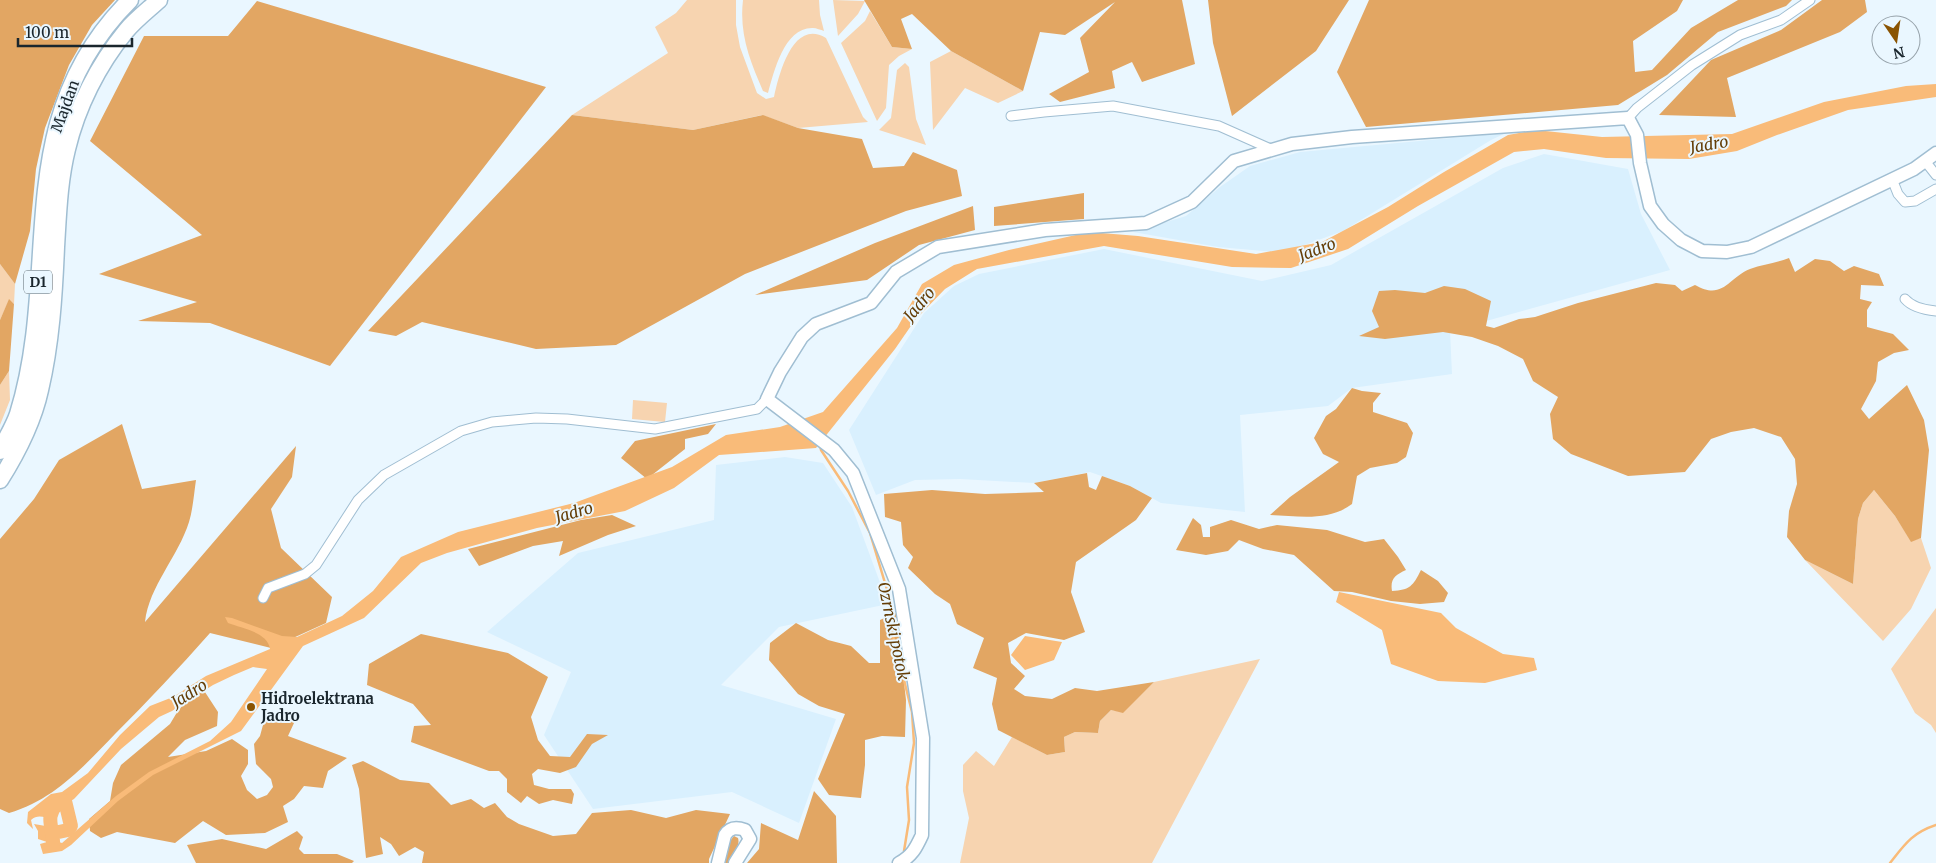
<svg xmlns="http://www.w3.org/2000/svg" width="1936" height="863" font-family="Merriweather,serif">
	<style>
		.built { fill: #d9f0fe }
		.green { fill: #f7d4b0 }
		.forest { fill: #e2a663 }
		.water { fill: #f9bb79 }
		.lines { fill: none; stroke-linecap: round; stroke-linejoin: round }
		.stream { stroke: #f9bb79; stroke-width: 2.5 }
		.river { stroke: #f9bb79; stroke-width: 14 }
		.street-casing { stroke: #a0bed2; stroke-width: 11 }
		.secondary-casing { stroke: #a0bed2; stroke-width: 15 }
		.highway-casing { stroke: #a0bed2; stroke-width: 19 }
		.street { stroke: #fff; stroke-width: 9 }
		.secondary { stroke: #fff; stroke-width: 12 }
		.highway { stroke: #fff; stroke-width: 16 }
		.poi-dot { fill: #8a5402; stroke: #eaf7ff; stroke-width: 2 }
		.labels { text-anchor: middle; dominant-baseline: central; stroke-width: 4; stroke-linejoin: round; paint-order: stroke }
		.shield { fill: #eaf7ff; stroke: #58656c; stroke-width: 1 }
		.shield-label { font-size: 14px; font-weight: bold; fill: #1a262d }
		.street-label { font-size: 15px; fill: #1a262d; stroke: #eaf7ff }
		.poi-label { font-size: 15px; font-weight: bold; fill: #1a262d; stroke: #eaf7ff; text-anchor: start }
		.water-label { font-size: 16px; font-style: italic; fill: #643d06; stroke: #eaf7ff }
	</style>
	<rect width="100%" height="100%" fill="#eaf7ff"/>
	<path class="built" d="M1506,133l-15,7 -148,91 -41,15 -27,6 -57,-5 -85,-15 53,-16 34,-29 30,-21 50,-14z
		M1544,154l84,15 13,45 29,56 -220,61 2,43 -100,14 -24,18 -88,9 5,97 -84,-9 -31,-17 -40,-14 -56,11 -74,-4 -45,1 -39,15 -27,-65 75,-117 30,-27 25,-12 125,-25 158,32 69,-16 172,-97z
		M785,457l38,6 29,44 36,97 -109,23 -58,58 115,34 -37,104 -67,-31 -139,17 -49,-74 27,-63 -84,-40 91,-79 136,-33 2,-55z"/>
	<path class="green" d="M687,0h49v25l4,22 17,46 9,6 8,-2c5,-23 19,-79 52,-59l37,79 5,5 -70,6 -36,-13 -69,15 -121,-15 96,-62 -13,-26 21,-14z
		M743,0h76l1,15 4,16c-3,-1 -8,-3 -11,-3 -29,-1 -39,44 -45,65l-5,-2c-13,-30 -24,-57 -20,-91z
		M833,0l32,1 -7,13 -20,22z
		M870,11l22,36 20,2 -13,7 -10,9 -3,43 -9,13 -36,-78 24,-22z
		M951,51l72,40 -25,12 -33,-15 -32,42 -3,-68z
		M905,63l4,4 7,52 10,26 -47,-15 12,-12 6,-48z
		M0,264l15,20 -1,20 -5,-4 -9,20z
		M9,371l1,29 -10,25v-40z
		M633,400l34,3 -2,19 -33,-3z
		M1874,490l21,26 16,25 10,-3 10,30 -20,41 -28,32 -78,-81 48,24 5,-65 5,-16z
		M1936,608v125l-5,-8 -16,-12 -24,-44z
		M1260,659l-108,204h-192l9,-45 -6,-27v-26l13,-14 18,15 18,-29 35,18 18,-3 -1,-15 11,-5 23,1 2,-12 11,-11 12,2 31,-30z"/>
	<path class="forest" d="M0,0h115l-23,25 -23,40 -24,63 -9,41 -6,62 -15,53 -15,-20z
		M864,0h318l13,64 -53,18 -10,-20 -20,9 3,17 -55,14 -11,-8 40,-22 -9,-34 35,-36 -50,33 -25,-3 -17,59 -72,-40 -39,-37 -11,5 11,30 -20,-2z
		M1208,0h141l-33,51 -84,65 -19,-73z
		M1369,0h314l-6,11 -44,30 2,31 17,-2 39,-42 47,-28h54l-6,6 -68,26 -51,43 -49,30 -252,22 -29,-55z
		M1822,0h43l2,12 -27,20 -113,46 9,39 -77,-2 52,-55 70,-30z
		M257,1l289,86 -216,279 -120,-43 -72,-2 59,-19 -98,-28 103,-39 -112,-94 54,-105h84z
		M572,115l121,15 70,-15 35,13 64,11 11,29 31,-2 9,-14 44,18 5,26 -56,15 -161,63 -129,71 -80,4 -114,-27 -26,14 -28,-5z
		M1084,193v26l-90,7v-19z
		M973,206l2,24 -56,15 -52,35 -112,15 120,-52z
		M1789,258l6,14 20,-13 15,2 14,10 10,-5 25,8 5,12 -23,-1 -1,14 12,3 -5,8v17l26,7 16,16 -15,3 -16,9 -2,19 -15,28 8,10 38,-34 17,35 5,30 -8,88 -10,4 -16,-26 -21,-26 -11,13 -5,16 -5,65 -48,-24 -18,-23 2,-26 8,-27 -2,-25 -14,-22 -27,-9 -23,4 -20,7 -26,33 -57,4 -57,-22 -18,-15 -3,-25 8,-17 -25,-16 -10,-22 -25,-13 -26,-9 -29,-5 -58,7 -26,-3 20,-9 -7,-16 7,-20 16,-1 30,3 19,-7 21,3 26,12 -5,25 8,2 25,-9 16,-2 43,-14 78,-20 19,2 7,6 13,-6c28,16 33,-7 55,-16 13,-5 26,-6 39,-11z
		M9,299l5,5 -5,67 -9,14v-65z
		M1352,388l10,3 19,2 -8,10v9l34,11 6,10 -7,24 -9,6 -27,5 -13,8 -5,28c-24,18 -53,12 -82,11l20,-18 49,-35 -16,-8 -9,-16 12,-22 10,-7z
		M122,424l20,65 54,-9c-2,13 -3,29 -7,42 -11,35 -40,64 -44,100l151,-176 -4,31 -21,32 10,39 51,49 -6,26 -55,25 -61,-15c-31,35 -62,68 -95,101 -32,33 -61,66 -106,79l-9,-4v-270l34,-40 25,-39z
		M716,424l-8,10 -23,5v10l-38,30 -26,-21 14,-17z
		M1087,473l2,14 7,3 6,-14 28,10 22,12 -16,22 -60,42 -5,30 14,40 -21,8 -38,-7 -18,10 3,20 14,13 -11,13 11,7 27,3 23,-11 22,3 57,-9 -31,31 -12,-3 -11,11 -2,12 -23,-1 -11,5 1,15 -18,3 -49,-25 -6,-26 5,-26 -24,-10 11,-30 -27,-14 -7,-20 -15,-10 -27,-26 5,-11 -10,-12 -2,-23 -16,-5 -1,-23 48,-4 53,4 59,-2 -10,-9z
		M612,515l24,11 -28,9 -49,21 4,-15 -30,5 -54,20 -11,-17 113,-29z
		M1193,518l8,7 2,12h7v-10l21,-7 28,9 18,-4 50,5 38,12 19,-3 14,18 8,13c-11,5 -16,9 -14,21 18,-1 21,-5 29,-21l17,11 10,12 -4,9 -24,2 -29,-3 -39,-9 -18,-1 -40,-36 -31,-6 -24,-9 -11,11 -22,4 -30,-5z
		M896,613l10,87 -1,37 -23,-1 -17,4v25l-4,33 -32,-3 -11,-16 27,-65 -26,-8 -21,-12 -29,-34 1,-17 26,-20 32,17 23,6 18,17h11v-43z
		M421,634l87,19 40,24 -17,40 7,23 12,16 20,1 17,-23 21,1 -16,9 -16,23 -16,6 -22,-4 -6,5 2,11 15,4h22l3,5 -2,10 -19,-4 -14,4 -12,-8 -6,7 -14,-11v-13l-8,-8h-10l-78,-29 3,-16 17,-1 -18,-21 -46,-19 2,-21z
		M203,689l15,23 -1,14 -32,14 -17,17 38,-6 26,-12 16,11v14l-7,12 6,14 10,9 10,-4 6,-8 -2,-8 -15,-15 -2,-20 6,-8 6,-22c13,-4 20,-2 28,9l-6,13 59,22 -19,13 -5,17 -19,-2 -10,13 -11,7 5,16 -23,11 -39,2 -23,-14 -28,22 -58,-11 -16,6 -11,-7 -1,-12 21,-18 3,-18 8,-18 49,-41 9,-15z
		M363,761l37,19 29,3 22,22 20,-6 13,9 11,-5 12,14 12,7 34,12 23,-2 16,-21 39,-3 35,8 30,-8 34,4 -21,45v4h-287l2,-11 -9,-5 -16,9 -8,-12 -11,-7 3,17 -17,4 -7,-69 -7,-24z
		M814,791l22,25 1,47h-90l12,-14 2,-26 37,17z
		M297,831l6,6 -4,12 5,5h33l17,7 -2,2h-156l-9,-18 35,-6 44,10z
		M734,836l4,2c3,10 -8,16 -10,25h-3l5,-22z"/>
	<path class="water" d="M1936,84v13l-88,13 -71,25 -40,16 -48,8 -83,-1 -62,-9 -30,3 -96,54 -70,43 -57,19 -59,-1 -128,-21 -127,23 -32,20 -30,31 -20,29 -79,99 -97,7 -45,33 -49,23 -88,17 -90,25 -26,10 -57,55 -61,28 -62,85 -88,44 -35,26 -47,44 -9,6 -19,3 -3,-10 7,-2 -9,-3v-8l-4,-7 23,4 6,4 -7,6 3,4 3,1 54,-47 33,-24 61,-31 21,-19 36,-53 -14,-2 -19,8 -21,10 -41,26 -13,6 -38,32 -47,50 -21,12v9c-9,-3 -15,-6 -22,0l2,9 -6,-6 1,-11 23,-18 11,-2 26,-19 32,-38 30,-29 23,-9 33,-21 64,-27c-2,-17 -29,-21 -42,-26l-3,-6 7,1 50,18 15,1 45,-21 31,-25 28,-34 57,-25 116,-29 98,-36 54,-32 54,-8 43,-15 74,-84 25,-44 32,-19 55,-15 80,-18 49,4 118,18 66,-12 66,-35 56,-35 64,-37 28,-5 66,7 130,-3 92,-32 82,-16z
		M1339,592l102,21 15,15 47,26 31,4 3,12 -52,13 -47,-2 -47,-17 -9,-34 -46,-28z
		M1025,636l37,6 -8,18 -29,10 -14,-15z"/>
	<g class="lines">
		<path class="stream" d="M820,445l1,5 27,41 22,42 18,60 4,39 20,80 2,31 -7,44 2,33 -5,31
			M1890,863c15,-19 22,-30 46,-38"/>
		<path class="river" d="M54,833l14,-3 3,-4 -6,-25
			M53,845c1,-17 -9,-27 4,-41"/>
		<defs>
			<path id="street" d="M1011,116l33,-4 69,-6 106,20 54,24
				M1628,118l9,-10 55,-43 48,-30 41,-15 29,-20
				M1925,161l11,14
				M1892,179l6,15 7,8 10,-1 21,-12
				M1905,299c7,8 20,11 31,12
				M263,598l5,-10 37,-14 11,-9 42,-65 26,-25 77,-44 31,-9 44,-4 31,1 88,10 102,-20 10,-10"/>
			<path id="secondary" d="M718,863l7,-28c5,-8 12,-8 20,-5l5,9 -15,24
				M899,863c13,-7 17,-15 23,-28l1,-97 -24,-149 -46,-116 -19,-23 -67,-51 13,-27 22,-35 14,-13 55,-21 25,-31 42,-25 107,-17 101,-7 46,-21 42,-41 58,-17 60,-7 276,-19 9,17 3,28 10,43 13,18 18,16 21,11 25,1 24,-5 163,-78 22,-16"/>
			<path id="highway" d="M0,451c6,-12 14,-25 18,-37 45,-145 -10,-293 112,-414
				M0,480c17,-27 33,-58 40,-90 11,-47 14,-95 16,-143 2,-32 3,-66 11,-98 10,-42 31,-84 59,-118 9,-11 22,-21 33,-31"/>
		</defs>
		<use href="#street" class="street-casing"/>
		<use href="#secondary" class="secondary-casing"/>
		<use href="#highway" class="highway-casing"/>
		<use href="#street" class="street"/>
		<use href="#secondary" class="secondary"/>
		<use href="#highway" class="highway"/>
	</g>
	<circle class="poi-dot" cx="251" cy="707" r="5"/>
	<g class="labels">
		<rect class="shield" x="24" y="270.5" width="28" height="23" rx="4"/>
		<g class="shield-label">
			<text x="38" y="282">D1</text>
		</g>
		<g class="street-label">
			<text transform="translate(65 106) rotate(-70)">Majdan</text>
		</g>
		<g class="poi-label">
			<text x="261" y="698">Hidroelektrana<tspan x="261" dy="17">Jadro</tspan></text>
		</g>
		<g class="water-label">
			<text transform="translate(1709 144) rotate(-9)">Jadro</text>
			<text transform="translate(1317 249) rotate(-21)">Jadro</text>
			<text transform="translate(919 304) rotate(-50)">Jadro</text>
			<text transform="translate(574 512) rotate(-16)">Jadro</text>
			<text transform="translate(894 631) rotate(78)">Ozrnski potok</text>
			<text transform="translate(189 693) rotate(-32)">Jadro</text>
		</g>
	</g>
	<g transform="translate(1896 40) rotate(167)"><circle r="24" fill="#eaf7ff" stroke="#97a3ab"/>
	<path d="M0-4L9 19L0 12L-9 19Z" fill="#8a5402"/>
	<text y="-8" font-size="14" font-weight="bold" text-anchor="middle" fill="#1a262d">N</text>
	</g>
	<path d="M18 38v8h114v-8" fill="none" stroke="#1a262d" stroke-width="2.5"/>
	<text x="25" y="38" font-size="15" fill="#1a262d" stroke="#eaf7ff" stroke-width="4" paint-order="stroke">100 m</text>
</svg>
